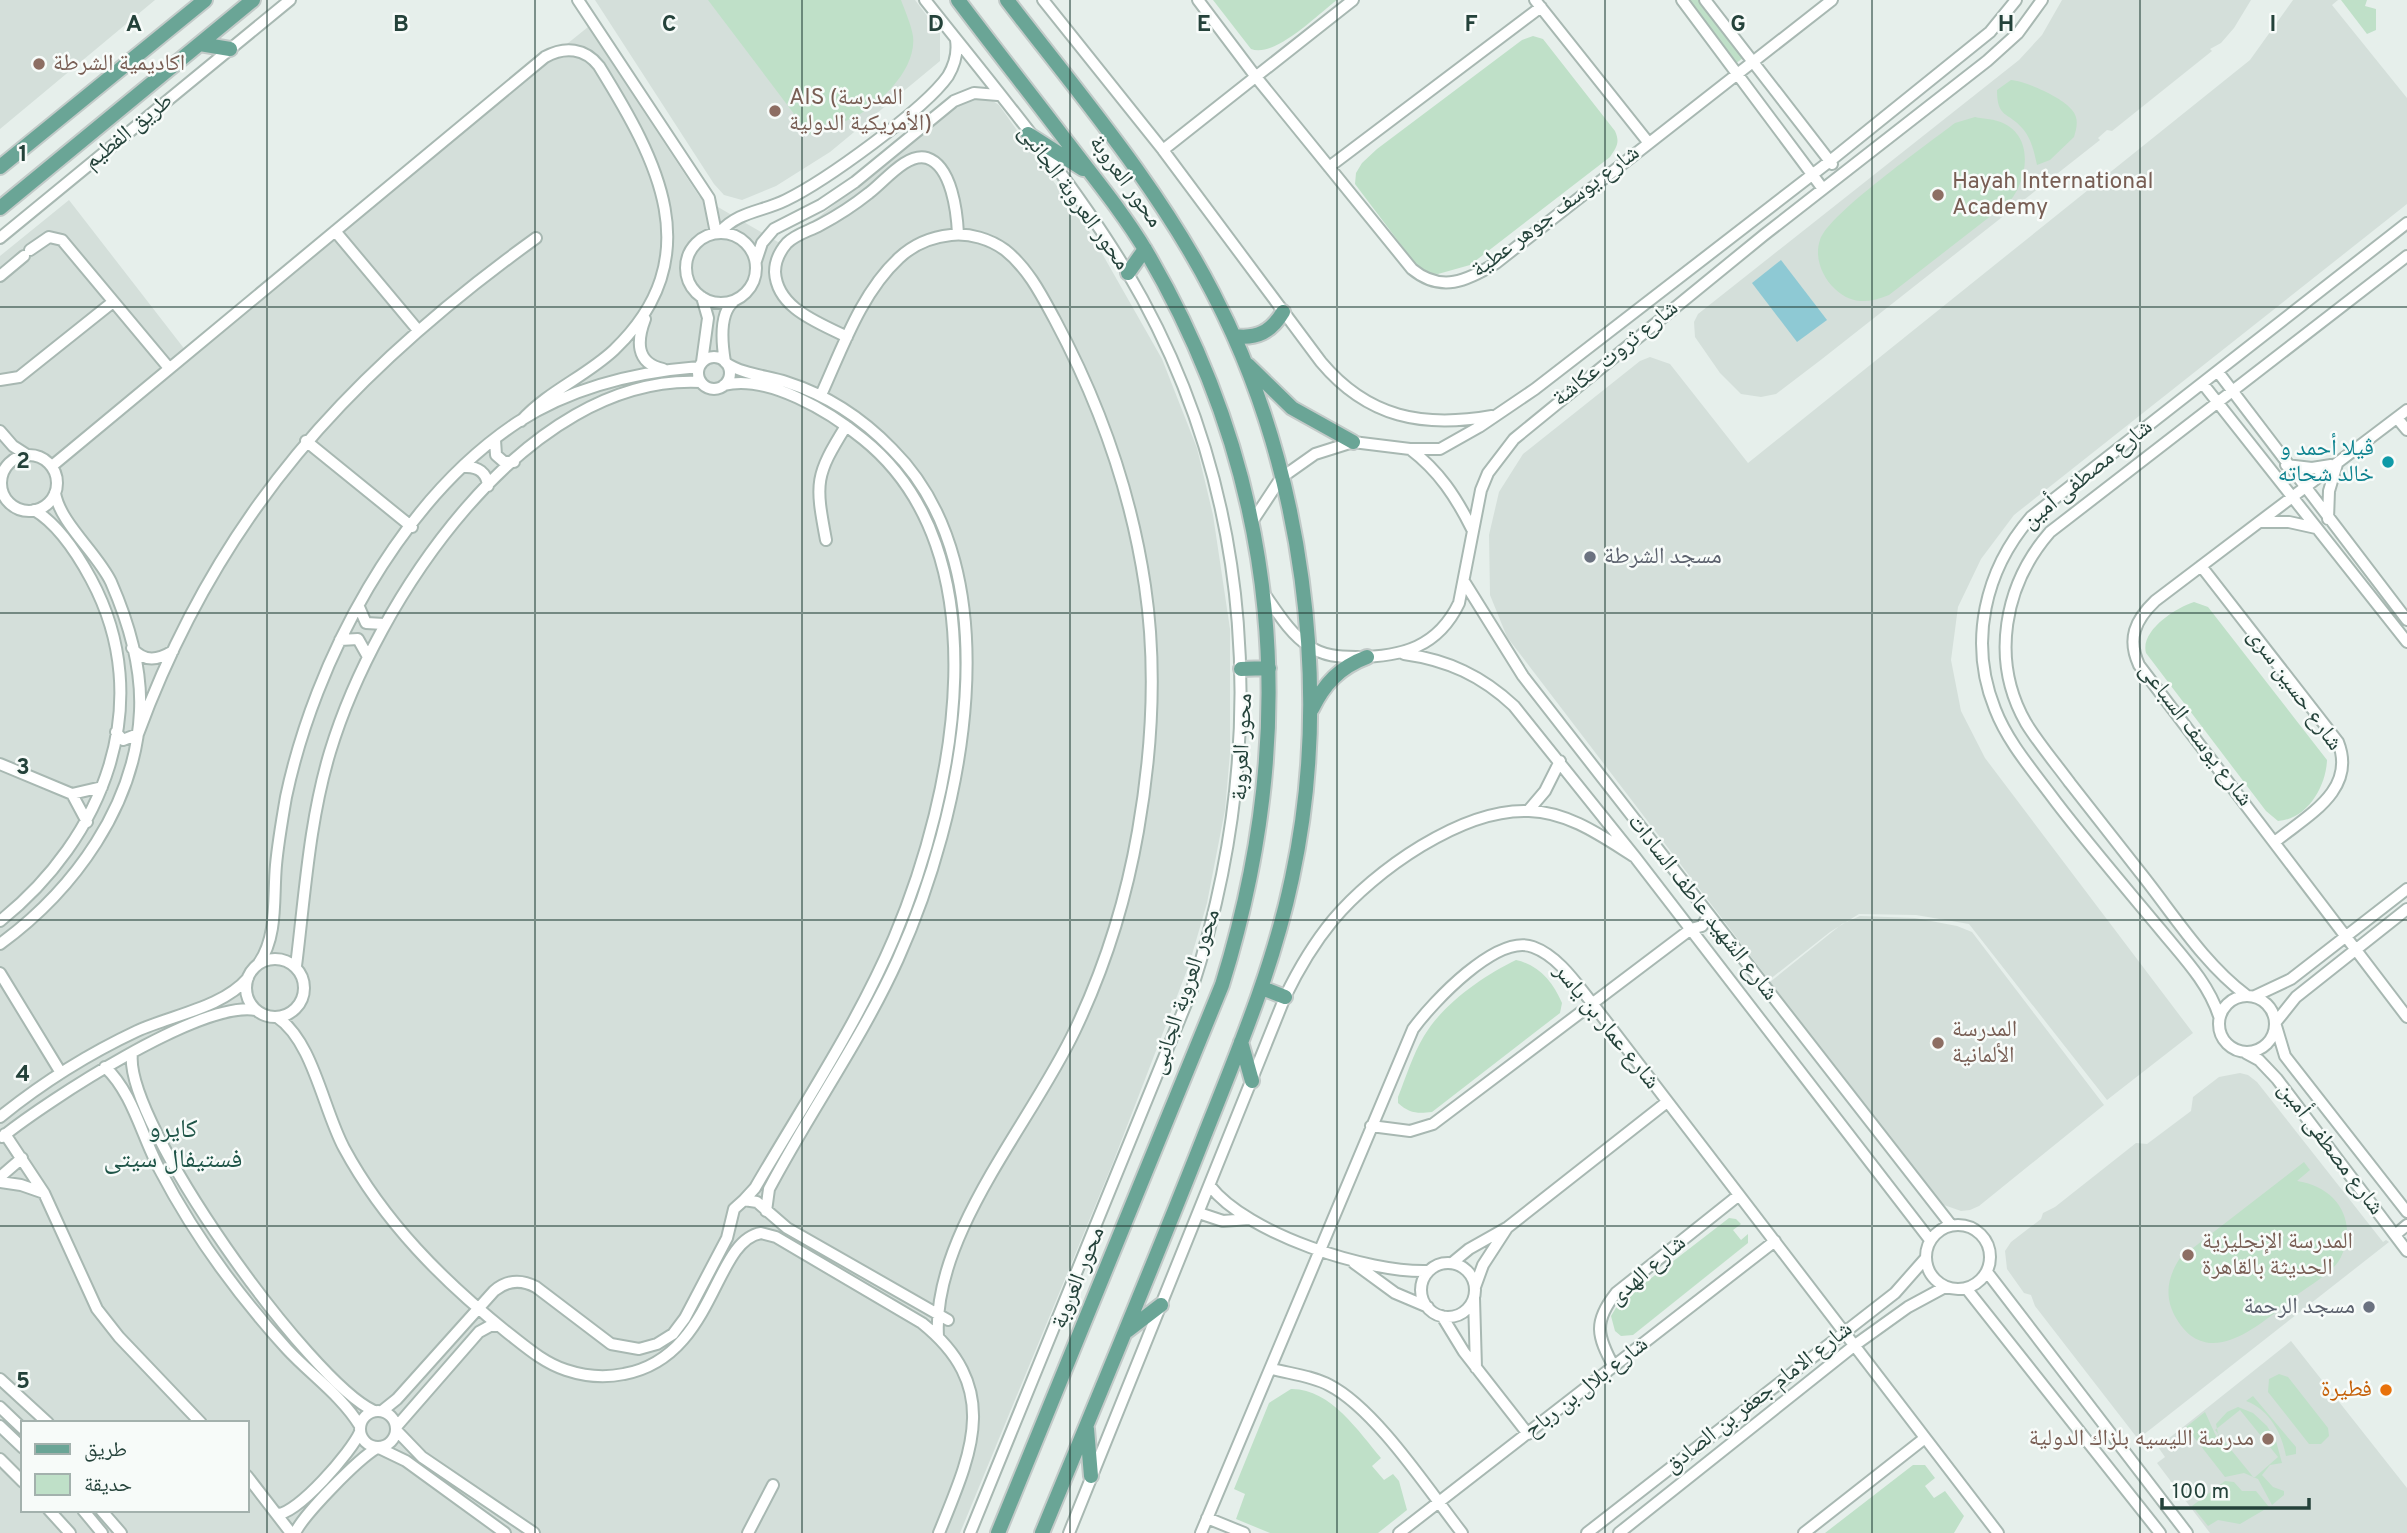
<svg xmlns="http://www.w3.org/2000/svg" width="2407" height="1533" font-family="Overpass,'Noto Naskh Arabic',sans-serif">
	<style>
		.built { fill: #d4dfda; fill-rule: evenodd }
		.green { fill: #bfe0c8; fill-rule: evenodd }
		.water { fill: #8ec9d4 }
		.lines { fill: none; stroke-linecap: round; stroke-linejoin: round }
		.minor-casing { stroke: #a8b8b2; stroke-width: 14 }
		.major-casing { stroke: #c2cac8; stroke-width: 18 }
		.minor { stroke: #fff; stroke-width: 10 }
		.major { stroke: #6aa596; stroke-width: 14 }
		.grid { fill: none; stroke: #24423a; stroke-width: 2; stroke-opacity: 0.55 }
		.education-dot { fill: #8d6e63; stroke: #f7fbf9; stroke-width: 2.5 }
		.culture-dot { fill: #0f9aa8; stroke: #f7fbf9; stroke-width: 2.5 }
		.worship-dot { fill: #6b7280; stroke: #f7fbf9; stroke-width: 2.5 }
		.food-dot { fill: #e8710a; stroke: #f7fbf9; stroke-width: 2.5 }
		.labels { text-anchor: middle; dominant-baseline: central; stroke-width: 5; stroke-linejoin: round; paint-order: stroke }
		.education-label { font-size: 23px; fill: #785e54; stroke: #f7fbf9; text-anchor: start }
		.street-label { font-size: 23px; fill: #24423a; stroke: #f7fbf9 }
		.culture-label { font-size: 23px; fill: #0d838f; stroke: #f7fbf9; text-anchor: end }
		.worship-label { font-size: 23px; fill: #5b616d; stroke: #f7fbf9; text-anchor: start }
		.food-label { font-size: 23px; fill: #c56008; stroke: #f7fbf9; text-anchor: end }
		.quarter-label { font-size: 26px; fill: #1f5548; stroke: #f7fbf9 }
		.grid-label { font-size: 23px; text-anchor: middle; font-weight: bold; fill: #24423a; stroke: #f7fbf9; stroke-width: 5; stroke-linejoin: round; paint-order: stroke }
	</style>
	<rect width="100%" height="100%" fill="#e6efeb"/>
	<path class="built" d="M0,0h155l-155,129z
		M595,0h320l25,33v28l-110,91 -54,34 -34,14 -18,-5 -10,-11z
		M2062,0h189l-17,28 -13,15 -11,6 2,2 -100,80 -5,-1 -9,8 2,2 -278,219 -46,35 -15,3 -20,-3 -21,-21 -25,-36 -1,-15 4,-8 321,-254 23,-25z
		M2293,0h45l-6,5 75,93v106l-393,311 -33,44 -23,48 -7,53 10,51 24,47 208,275 -86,67 -138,-176 -53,-9 -57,-1 -29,18 -61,48 -262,-343 -17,-42 -1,-60 10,-43 24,-38 117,-93 10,-4 20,7 78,99 502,-403z
		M588,27l111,169 79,46 42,-26 134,-109 18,-11h13l14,9 92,129 71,125 35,89 16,67 17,114v124l-5,57 -18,93 -18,62 -77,200 -152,368h-960v-1277l69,-56 117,151zM23,1423h224v87h-224z
		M1860,916l55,2 42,8 15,6 132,173 -125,101 -9,4 -9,1 -20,-7 -171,-222 72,-58z
		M2240,1073l8,2 9,7 126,160 3,-2 3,2 -251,197 -103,-133 -4,-11 -7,-2 -17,-24 -2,-18 6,-9 30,-23 2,-6 12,-6 81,-64 11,1 44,-33 2,-14 26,-20z
		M2291,1341l116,147v45h-197l-53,-70 8,-6 -7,-10z"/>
	<path class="green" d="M708,0h193c4,11 10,24 12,36 4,34 -34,69 -62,83 -11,5 -25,4 -37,8l-4,8z
		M1213,0h124c-20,15 -62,58 -86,49z
		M1687,0h11l45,58 -8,6z
		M2341,0h26l-2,6 11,3v21l-9,4z
		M1533,36l10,3 72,92c5,11 2,16 -5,26l-140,108 -32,9 -11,-1 -10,-7 -62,-82 1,-11 6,-10 15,-14 145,-109z
		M2011,80c15,1 52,18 61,30 7,8 5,17 2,27l-24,23 -13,5c-3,-13 -5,-25 -14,-36 -15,-18 -26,-10 -26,-39z
		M1975,117c9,2 20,2 28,6 31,14 25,56 7,78l-121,94c-20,8 -37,10 -54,-6 -13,-12 -21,-32 -15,-49 8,-26 108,-96 135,-117z
		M2194,602l14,5 119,153c-1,26 -19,59 -49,61l-12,-10 -120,-158c-6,-22 29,-45 48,-51z
		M1516,960c23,5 37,22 46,43l-2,10 -128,99c-15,2 -23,1 -34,-9v-6c8,-20 15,-43 26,-61 19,-32 59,-60 92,-76z
		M2304,1162l6,8 -13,11c38,5 62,39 44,76 -7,15 -31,28 -44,38 -32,25 -88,80 -121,23 -12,-21 -9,-40 4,-60z
		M1729,1218l7,1 5,5 -8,6 8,10 7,-6v9l-115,92 -12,1 -6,-5 -4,-15 8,-13z
		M2279,1374l9,3 40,51 1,8 -8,8h-12l-41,-52 1,-13z
		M1291,1389c39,-1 68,43 90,69l-9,8 12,14 9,-6 6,7 8,29 -29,23h-108l-34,-14 9,-25 -11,-5 35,-86z
		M2253,1396l43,51v7l-10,2c-4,-22 -16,-46 -40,-55z
		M2238,1407l15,6 14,13 9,15 6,22 -12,2 -8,10 11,12 11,4v4l-12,10 -14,-26 -14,-6 -19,4 -39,-50 19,-15 16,35 -5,-23 11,-12zM2240,1410l38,47 -24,21 -39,-48z
		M1913,1465h12l10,13 -10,8 9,12 11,-7 19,25 -10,17h-129z
		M2225,1481l9,1 8,9h14l13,16 -29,17 -22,-4 -10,6 -16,-20z"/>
	<path class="water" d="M1781,260l46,60 -30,22 -45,-59z"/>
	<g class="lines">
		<defs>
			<path id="minor" d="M578,0l131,198 7,35
				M925,0c68,86 145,177 201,270 132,222 144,478 66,719l-222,544
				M1043,0l120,150 158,212c47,56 102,66 171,54
				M1198,0l58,77 156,192c29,24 55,12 84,-6l336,-263
				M1535,0l113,142
				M1682,0l141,189
				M1705,0l127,164
				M1163,150l190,-150
				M1329,167l212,-160
				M335,231l82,98
				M720,232c19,-21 42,-20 66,-32 39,-19 138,-90 162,-124 7,-12 10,-23 8,-36
				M686 268a35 35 0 1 1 70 0a35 35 0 1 1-70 0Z
				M0,238l290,-238
				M30,250l19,-13 13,3 107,128
				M756,261l6,-18 12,-14 47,-24 34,-23 99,-81 20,-8 24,2
				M0,276l24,-20
				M702,297l6,21 -6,44
				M645,319c-8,21 -10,44 18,50
				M847,337c-27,-14 -70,-28 -72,-65 0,-10 5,-21 12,-29 9,-9 22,-12 33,-18 17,-9 34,-20 49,-32 15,-11 38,-41 58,-35 25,8 30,55 31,76
				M698 373a16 16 0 1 1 32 0a16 16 0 1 1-32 0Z
				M725,362c-3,-18 -6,-49 9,-61
				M726,363c16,11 41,13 60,19 41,13 76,36 106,67 124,123 70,368 6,510 -36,80 -88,152 -129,230l-3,22
				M2218,372l189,248
				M0,380l19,-3 94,-75
				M2203,384l204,258
				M724,385c44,-11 106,27 139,54 141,113 92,355 31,499 -37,87 -92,169 -139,250l-11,12
				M821,395c21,-46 40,-102 78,-137 15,-14 32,-21 52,-23 19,-2 39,4 54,15 23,18 37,46 50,70 45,84 76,172 90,266 12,81 7,165 -7,245 -12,69 -33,136 -63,199 -43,92 -143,204 -137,306
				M2407,410l-252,191c-20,19 -28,38 -16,64l268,352
				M2397,418l10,12
				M0,431l13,15 14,9
				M495,440l1,15 8,7h10
				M306,441l106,86
				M1410,449c29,22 46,48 62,80
				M1 483a28 28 0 1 1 56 0a28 28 0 1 1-56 0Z
				M2286,465l26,3 19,-3
				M52,466l493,-409c20,-11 40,-9 54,9 58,94 112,191 15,284 -29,27 -66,41 -93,71
				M464,467c14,-1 23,6 24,19
				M2328,519l1,-28 8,-27
				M1252,522l29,-44 34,-24 38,-12 57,7h30l39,-22 56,-38 295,-228 160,-129 26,-32
				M2261,522h28l27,6
				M826,540c-11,-58 -11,-64 20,-114
				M2201,566l137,176c19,48 -30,73 -62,99
				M1465,583l58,93 428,549
				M1263,592c13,18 27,42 46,54 14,10 30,11 47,11 46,0 82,-10 103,-54l22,-113 7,-17 26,-34 250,-204 223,-174 31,-28 24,-33
				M359,607l7,16 18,1
				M340,640l18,-1 9,16
				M132,648c13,15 26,12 41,3
				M1404,654c44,6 78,22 110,52l121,151 295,383
				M116,732l7,8 15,-6c81,-220 211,-361 398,-496
				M0,764l72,30 30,-7
				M72,794l15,28
				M1528,811l17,-20 15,-30
				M0,921c103,-82 158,-218 91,-342 -13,-24 -33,-55 -57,-69
				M0,944c74,-54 136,-139 140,-233 2,-43 -12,-90 -29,-129 -14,-29 -51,-59 -56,-89
				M246 988a29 29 0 1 1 58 0a29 29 0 1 1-58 0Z
				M259,963c19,-27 14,-66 17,-98 2,-22 6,-45 10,-68 29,-137 113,-296 232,-375 54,-35 118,-50 181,-55
				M296,966c9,-72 13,-144 34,-214 45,-149 195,-379 371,-370
				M0,973l61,100
				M2246,995c-43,-32 -74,-83 -107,-124 -23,-29 -46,-59 -69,-88 -14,-19 -31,-39 -44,-60 -36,-63 -22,-138 24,-191l357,-276
				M2219 1024a28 28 0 1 1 56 0a28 28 0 1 1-56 0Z
				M2255,996l36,-17 116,-90
				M2219,1016c-11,-34 -37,-60 -59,-87 -35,-42 -71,-84 -104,-127 -22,-30 -48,-59 -61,-93 -27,-67 -10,-139 36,-192l376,-294
				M277,1017c36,24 46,92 67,131 40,74 99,133 164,185 18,14 36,30 58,37 18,6 39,8 58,4 91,-17 89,-133 137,-141l15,4 146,86c81,65 49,131 17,210
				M2276,1022l20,-25 111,-88
				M2276,1026l9,30 122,156
				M132,1053c-9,69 178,329 242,358
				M2246,1053l13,7 18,19 130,172
				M105,1067c28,26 37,70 55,103 34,65 78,125 127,179 23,25 55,47 73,77
				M0,1117c42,-34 88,-63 137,-86 35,-16 85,-23 111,-53
				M1371,1126l39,5 23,-7 258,-195 11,-3 6,-10
				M5,1134l39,59 53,116 22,28 82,86
				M2,1137c45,-36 199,-137 254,-127
				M0,1177l22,-19
				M0,1182l21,3 23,8
				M1210,1186c37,48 158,87 218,85
				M1199,1213l24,8 26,-2
				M1926 1257a32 32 0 1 1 64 0a32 32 0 1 1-64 0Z
				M2395,1235l12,-10
				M1354,1263l41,30 33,14
				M1452,1263l17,-14 39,-22 159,-125
				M1421 1290a27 27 0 1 1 54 0a27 27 0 1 1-54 0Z
				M1987,1272l200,261
				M1475,1287l8,-22 24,-37
				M1966,1288l194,245
				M1474,1298l2,70
				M1442,1316l22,36 64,82
				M1614,1367c-17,-31 -21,-45 2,-74l123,-98
				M1272,1369c20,5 40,7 57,16 47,24 100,106 133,148
				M0,1379l48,44
				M0,1407l23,22
				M360 1429a18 18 0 1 1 36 0a18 18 0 1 1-36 0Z
				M382,1411l15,-12 97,-108c13,-11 27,-12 42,-4l75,57 28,5 18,-5 16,-10 12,-16 42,-80 7,-29 10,-9 13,2 30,26 161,92
				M0,1426l23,22
				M397,1426l82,-94 11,-6h9
				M397,1431l25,26 112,76
				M379,1448l27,13 99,72
				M0,1459l23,23
				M247,1476l44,57
				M49,1510l21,23
				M83,1510l19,23
				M101,1510l20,23
				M277,1514c20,1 75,-63 83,-82
				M1207,1518l37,15
				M295,1533c9,-19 63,-74 82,-85
				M748,1533l25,-48
				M1069,1533l216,-536c13,-27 29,-54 48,-77 41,-49 129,-112 196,-109 40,1 74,26 106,46
				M1201,1533l212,-504c19,-26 84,-96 120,-82 25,9 43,36 59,56l406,530
				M1399,1533l376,-292
				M1587,1533l308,-240 30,-34
				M1619,1533l236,-188 53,-38 37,-20
				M1804,1533l121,-95"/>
			<path id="major" d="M958,0c37,49 75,97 112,146 26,34 54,68 76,105 136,232 155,480 76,734l-224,548
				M1007,0c73,95 151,186 206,293 90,173 120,395 79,585 -19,91 -55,175 -89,261 -52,132 -107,263 -161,394
				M200,44l30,5
				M1028,134l55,35
				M0,167l205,-167
				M0,208l253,-208
				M1128,273l17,-24
				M1234,336c23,3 37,-4 49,-24
				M1248,365l44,43 61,34
				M1241,669l28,-1
				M1312,709c12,-25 28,-42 55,-52
				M1262,988l23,9
				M1241,1042l11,39
				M1127,1331l34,-26
				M1087,1429l4,47"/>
		</defs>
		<use href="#minor" class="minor-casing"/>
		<use href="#major" class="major-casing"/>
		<use href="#minor" class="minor"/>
		<use href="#major" class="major"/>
	</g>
	<path class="grid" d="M267,0v1533M535,0v1533M802,0v1533M1070,0v1533M1337,0v1533M1605,0v1533M1872,0v1533M2140,0v1533M0,307h2407M0,613h2407M0,920h2407M0,1226h2407"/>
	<g class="education-dot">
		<circle cx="39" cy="64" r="7"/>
		<circle cx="775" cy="111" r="7"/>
		<circle cx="1938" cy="195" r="7"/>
		<circle cx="1938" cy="1043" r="7"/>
		<circle cx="2188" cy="1255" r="7"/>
		<circle cx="2268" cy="1439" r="7"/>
	</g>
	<circle class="culture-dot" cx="2388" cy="462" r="7"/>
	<g class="worship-dot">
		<circle cx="1590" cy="557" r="7"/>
		<circle cx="2369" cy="1307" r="7"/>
	</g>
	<circle class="food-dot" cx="2386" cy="1390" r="7"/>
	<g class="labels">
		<g class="education-label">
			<text x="53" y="64">اكاديمية الشرطة</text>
			<text x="789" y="98">AIS (المدرسة<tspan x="789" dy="26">الأمريكية الدولية)</tspan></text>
			<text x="1952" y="182">Hayah International<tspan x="1952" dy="26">Academy</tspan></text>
			<text x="1952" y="1030">المدرسة<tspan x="1952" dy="26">الألمانية</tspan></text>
			<text x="2202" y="1242">المدرسة الإنجليزية<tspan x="2202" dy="26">الحديثة بالقاهرة</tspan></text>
			<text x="2254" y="1439" text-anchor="end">مدرسة الليسيه بلزاك الدولية</text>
		</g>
		<g class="street-label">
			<text transform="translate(129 132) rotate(-39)">طريق الفطيم</text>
			<text transform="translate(1125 182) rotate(54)">محور العروبة</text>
			<text transform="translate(1073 198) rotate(54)">محور العروبة الجانبى</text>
			<text transform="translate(1556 212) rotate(-37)">شارع يوسف جوهر عطية</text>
			<text transform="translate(1616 354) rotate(-39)">شارع ثروت عكاشة</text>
			<text transform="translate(2088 475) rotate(-39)">شارع مصطفى أمين</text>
			<text transform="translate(2294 690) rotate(54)">شارع حسين سرى</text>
			<text transform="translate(2195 735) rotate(53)">شارع يوسف السباعى</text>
			<text transform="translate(1243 747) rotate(-87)">محور العروبة</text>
			<text transform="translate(1702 908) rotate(52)">شارع الشهيد عاطف السادات</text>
			<text transform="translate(1186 992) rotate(-71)">محور العروبة الجانبى</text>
			<text transform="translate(1606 1027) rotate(51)">شارع عمار بن ياسر</text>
			<text transform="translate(2330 1149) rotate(53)">شارع مصطفى أمين</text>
			<text transform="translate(1648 1271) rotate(-41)">شارع الهدى</text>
			<text transform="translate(1079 1278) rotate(-68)">محور العروبة</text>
			<text transform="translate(1587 1388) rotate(-38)">شارع بلال بن رباح</text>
			<text transform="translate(1759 1398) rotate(-38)">شارع الامام جعفر بن الصادق</text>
		</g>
		<g class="culture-label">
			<text x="2374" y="449">ڤيلا أحمد و<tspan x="2374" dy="26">خالد شحاته</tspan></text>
		</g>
		<g class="worship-label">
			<text x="1604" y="557">مسجد الشرطة</text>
			<text x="2355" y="1307" text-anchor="end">مسجد الرحمة</text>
		</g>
		<g class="food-label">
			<text x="2372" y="1390">فطيرة</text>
		</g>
		<g class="quarter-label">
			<text x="173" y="1130">كايرو<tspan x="173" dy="30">فستيفال سيتى</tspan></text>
		</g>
	</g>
	<g class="grid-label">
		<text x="134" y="31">A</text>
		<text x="401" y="31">B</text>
		<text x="669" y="31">C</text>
		<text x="936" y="31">D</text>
		<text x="1204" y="31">E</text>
		<text x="1471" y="31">F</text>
		<text x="1738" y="31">G</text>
		<text x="2006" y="31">H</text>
		<text x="2273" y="31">I</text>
		<text x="23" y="161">1</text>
		<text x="23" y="468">2</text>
		<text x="23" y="774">3</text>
		<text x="23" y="1081">4</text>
		<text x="23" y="1388">5</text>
	</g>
	<rect x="21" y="1421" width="228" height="91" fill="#f7fbf9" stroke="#a3b1ad" stroke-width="2"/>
	<rect x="35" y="1444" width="35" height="10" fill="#6aa596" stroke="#a3b1ad" stroke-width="2"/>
	<text x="84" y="1456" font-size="21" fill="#24423a">طريق</text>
	<rect x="35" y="1474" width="35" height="21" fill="#bfe0c8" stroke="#a3b1ad" stroke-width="2"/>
	<text x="84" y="1491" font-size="21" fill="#24423a">حديقة</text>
	<path d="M2162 1498v10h147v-10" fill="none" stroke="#24423a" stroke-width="3.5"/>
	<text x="2172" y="1498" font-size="21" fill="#24423a" stroke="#f7fbf9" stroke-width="5" paint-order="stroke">100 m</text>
</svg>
